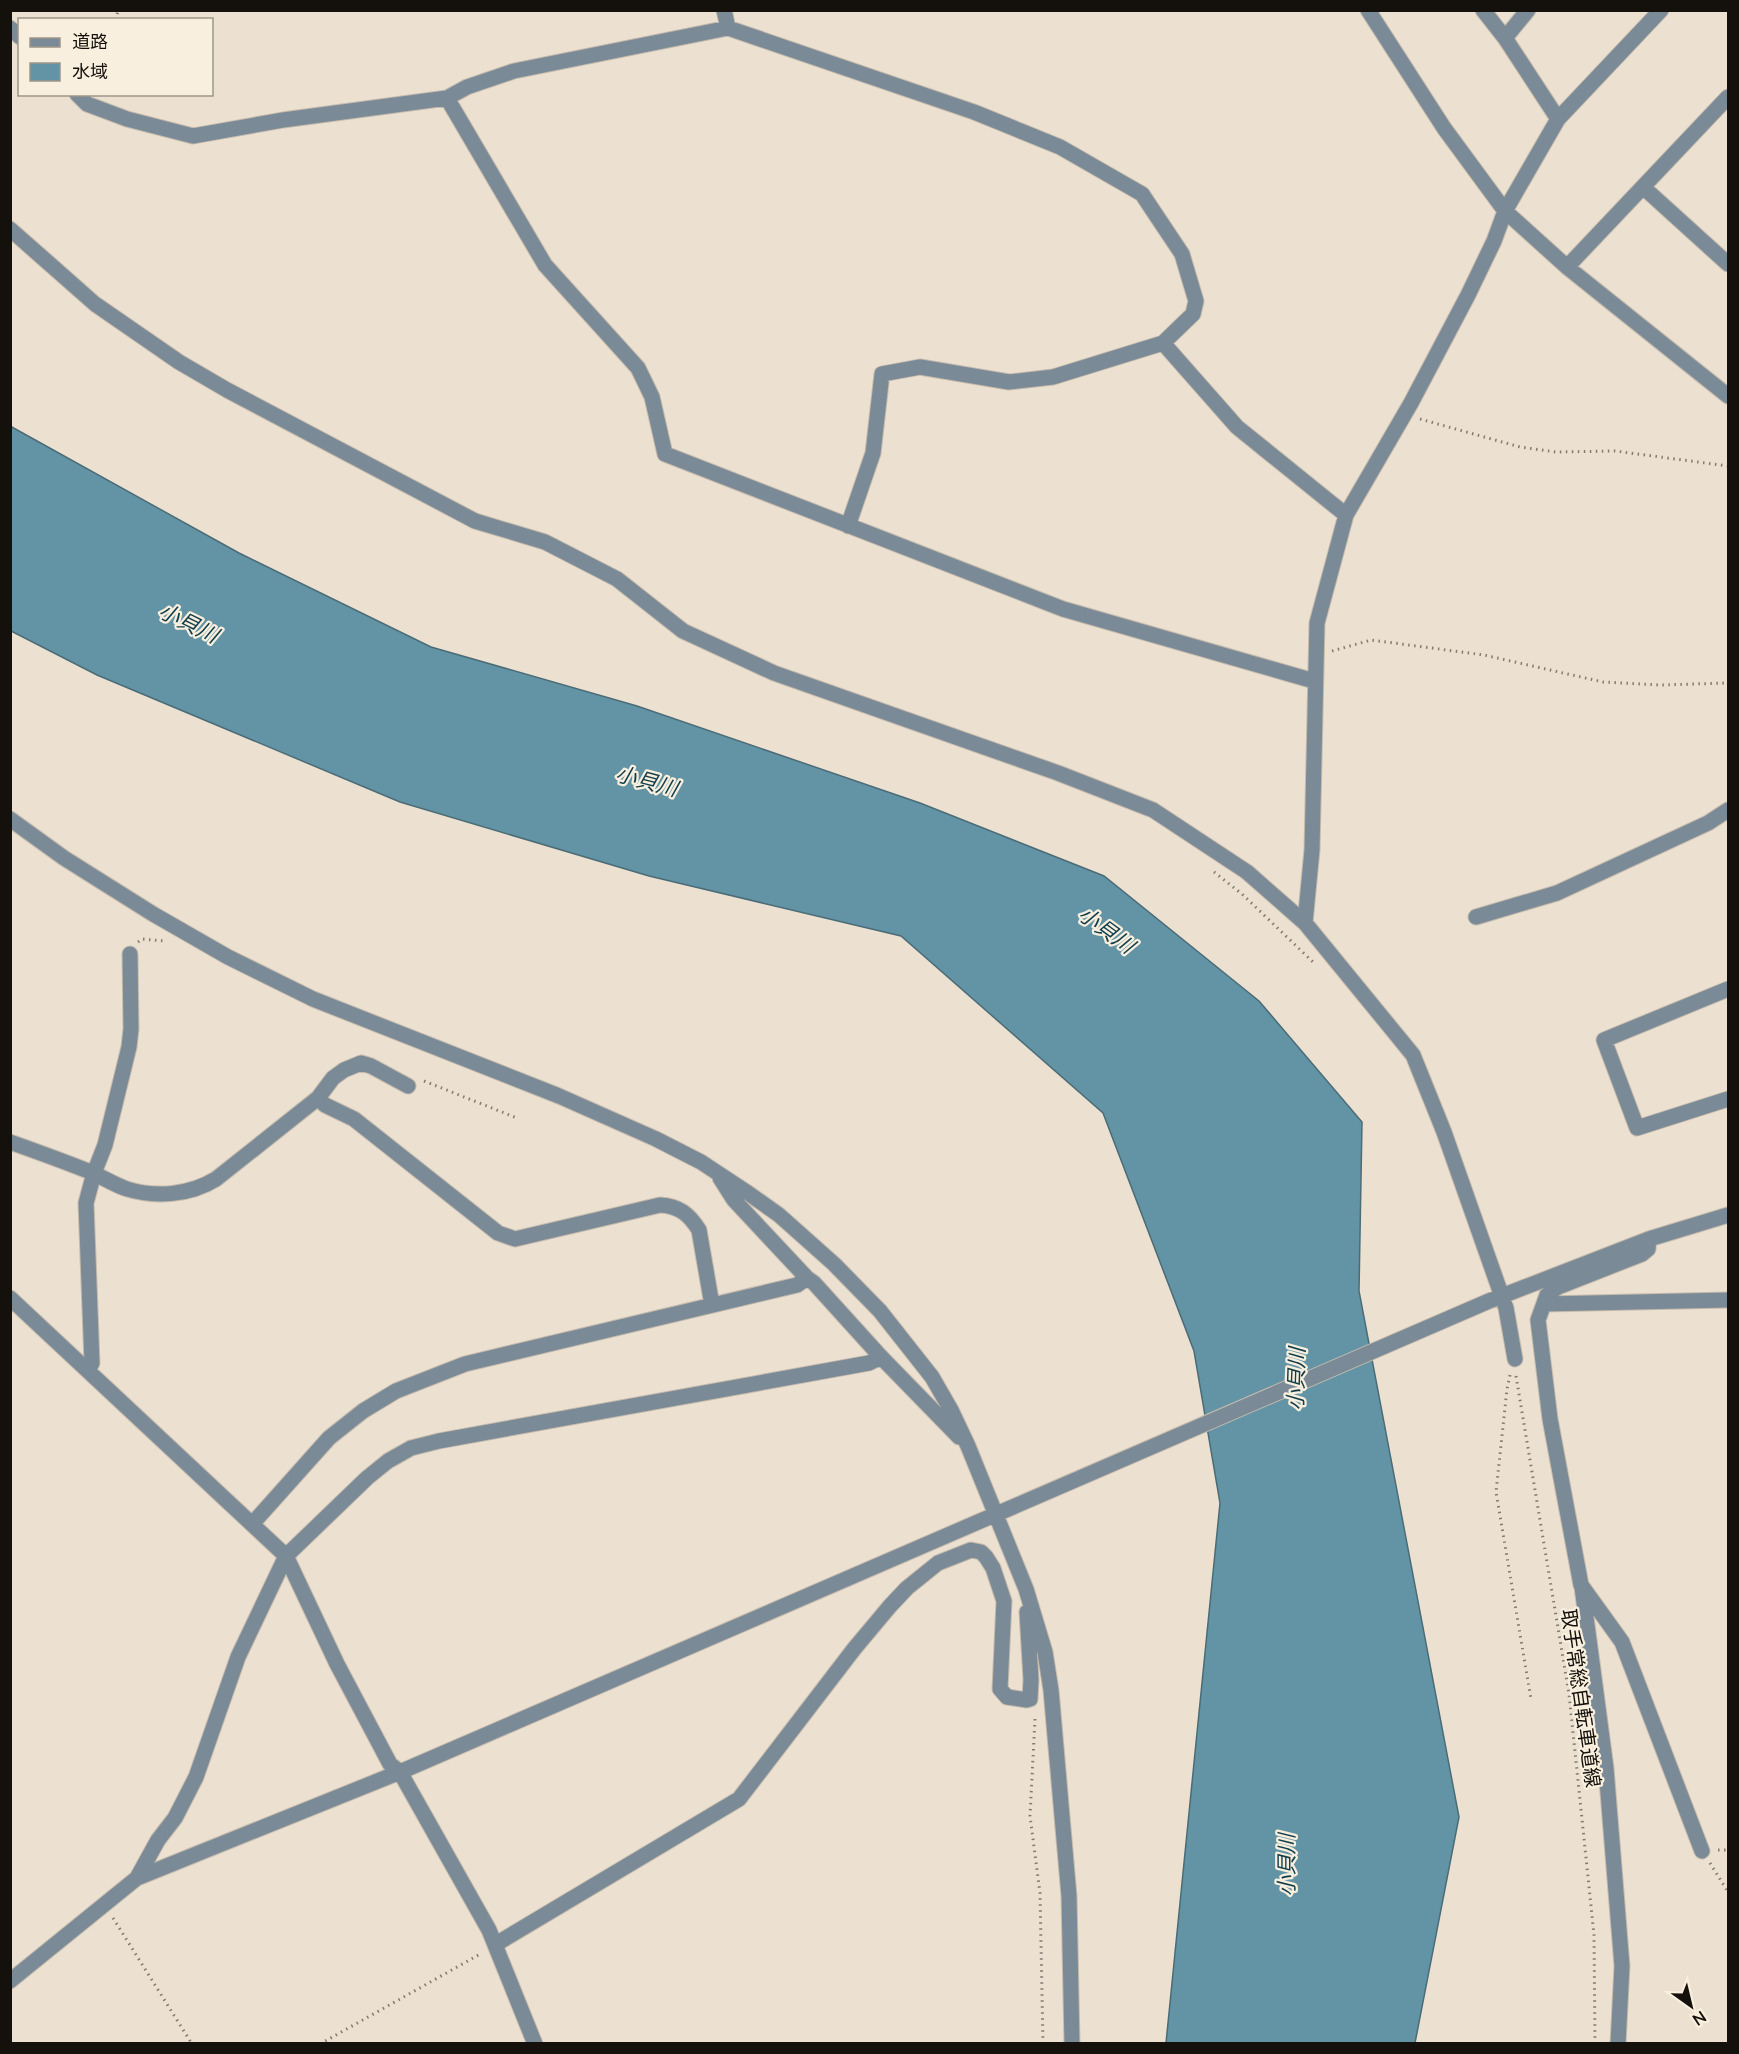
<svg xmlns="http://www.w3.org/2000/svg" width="1739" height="2054" font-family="Lato,'Noto Sans JP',sans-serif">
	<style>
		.water { fill: #6394a5; stroke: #4b6c77; stroke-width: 1.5 }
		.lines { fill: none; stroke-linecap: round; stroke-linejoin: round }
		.minor-casing { stroke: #c5bbad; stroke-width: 17 }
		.path { stroke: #837b71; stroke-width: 3; stroke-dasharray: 1.5 4.5; stroke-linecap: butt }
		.minor { stroke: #7b8a97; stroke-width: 15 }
		.labels { text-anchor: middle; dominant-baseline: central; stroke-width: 4.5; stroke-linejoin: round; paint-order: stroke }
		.street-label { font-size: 20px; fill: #14100b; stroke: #f9efde }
		.water-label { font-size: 21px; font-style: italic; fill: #103d4b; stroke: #f9efde }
	</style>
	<rect width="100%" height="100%" fill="#ece1d1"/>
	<path class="water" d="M10,426l229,127 192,94 206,59 283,97 184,73 155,125 103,121 -3,169 100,526 -44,226h-249l54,-540 -26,-152 -91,-238 -202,-177 -252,-60 -249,-74 -303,-127 -86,-44z"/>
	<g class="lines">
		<defs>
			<path id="minor" d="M724,10l4,18
				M1368,10l76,118 61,83 62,56 161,129
				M1483,10l22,28 53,81
				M10,28l10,9
				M1505,38l23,-28
				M77,94l10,10 40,15 66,17 90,-16 164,-22 20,-11 47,-16 214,-43 246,84 86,35 82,47 40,60 14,47 -3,13 -30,29 -110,34 -44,5 -89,-15 -38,7 -9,79 -25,73
				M447,98l98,167 93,103 14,29 13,57 398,155 251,72
				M1643,187l85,77
				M10,229l85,75 84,58 48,28 248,131 70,21 72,37 66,52 91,42 284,100 95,37 94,62 58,51 108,132 31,77 62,176 9,51
				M1567,267l161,-170
				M1163,343l74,84 109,88
				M10,819l54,39 89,56 75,43 85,42 246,97 97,43 45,23 47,31 31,22 55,49 46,47 52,66 19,33 17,36 58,143 19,63 6,38 18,206 3,148
				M1476,917l81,-24 151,-70 20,-13
				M1305,923l7,-73 5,-227 29,-108 65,-112 57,-108 26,-54 11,-30 53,-92 103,-109
				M1728,989l-124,51 33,88 91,-29
				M318,1098l7,7 29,14 144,114 17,6 145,-34c19,1 29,9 39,25l13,75
				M10,1142c28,10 56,20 83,31 11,5 22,12 34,16 29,9 63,6 89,-10l102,-81 15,-20 11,-8 17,-7 10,3 37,20
				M720,1178l14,22 73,78 7,5 67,74 78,80
				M1649,1239l-1,10 -6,5 -84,33 -11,8 -9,25 12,99 31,166 41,57 80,209
				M10,1298l276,258 51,108 53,100 10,8 89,158 46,114
				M1544,1304l184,-4
				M88,1371l4,-8 -6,-160 8,-30 11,-28 24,-98 2,-18 -1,-75
				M253,1523l76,-85 34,-27 33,-20 69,-27 332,-79 10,-7
				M1582,1587l24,181 16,198 -4,78
				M137,1878l21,-38 17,-22 21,-41 42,-120 48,-101 81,-78 21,-17 23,-13 28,-7 430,-78 12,-6
				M496,1944l243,-145 115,-150 36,-43 17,-18 31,-25 33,-13 10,2 5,5 7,11 11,33 -4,88 7,8 20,3 3,-1 1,-19 -4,-68
				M10,1981l127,-103 263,-106 1089,-471 160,-62 79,-24"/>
		</defs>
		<use href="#minor" class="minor-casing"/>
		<path class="path" d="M116,20l2,-10
			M1420,419l100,28 36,5 59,-1 113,15
			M1332,651l39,-11 113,15 119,27 57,3 68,-2
			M1214,872l28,22 71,68
			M138,942l4,-3 22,2
			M424,1081l93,37
			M1510,1375l-3,14 -11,103 35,207
			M1516,1376l53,318 25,241 1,109
			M1035,1719l-5,97 10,77 3,151
			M1718,1850h10
			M1710,1863l18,29
			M113,1918l79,126
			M320,2044l162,-91"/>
		<use href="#minor" class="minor"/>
	</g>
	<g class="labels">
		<g class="street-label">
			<text transform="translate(1582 1698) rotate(82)">取手常総自転車道線</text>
		</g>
		<g class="water-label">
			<text transform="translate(189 622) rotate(26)">小貝川</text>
			<text transform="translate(647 780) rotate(15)">小貝川</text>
			<text transform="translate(1107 929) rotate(36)">小貝川</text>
			<text transform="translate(1295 1379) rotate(-88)">小貝川</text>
			<text transform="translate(1285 1865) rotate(-90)">小貝川</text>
		</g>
	</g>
	<rect width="1739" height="2054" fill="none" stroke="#14100b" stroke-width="24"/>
	<rect x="18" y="18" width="195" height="78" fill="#f9efde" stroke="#9d968a" stroke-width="1.5"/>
	<rect x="30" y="38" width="30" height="9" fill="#7b8a97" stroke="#9d968a" stroke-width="1.5"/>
	<text x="72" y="48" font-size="18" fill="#14100b">道路</text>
	<rect x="30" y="63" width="30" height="18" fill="#6394a5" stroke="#9d968a" stroke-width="1.5"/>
	<text x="72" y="78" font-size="18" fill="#14100b">水域</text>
	<g transform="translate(1691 2006) rotate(146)" stroke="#f9efde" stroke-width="4.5" paint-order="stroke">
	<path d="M0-4.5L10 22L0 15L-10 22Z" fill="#14100b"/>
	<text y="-9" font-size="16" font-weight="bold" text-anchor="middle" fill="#14100b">N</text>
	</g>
</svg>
